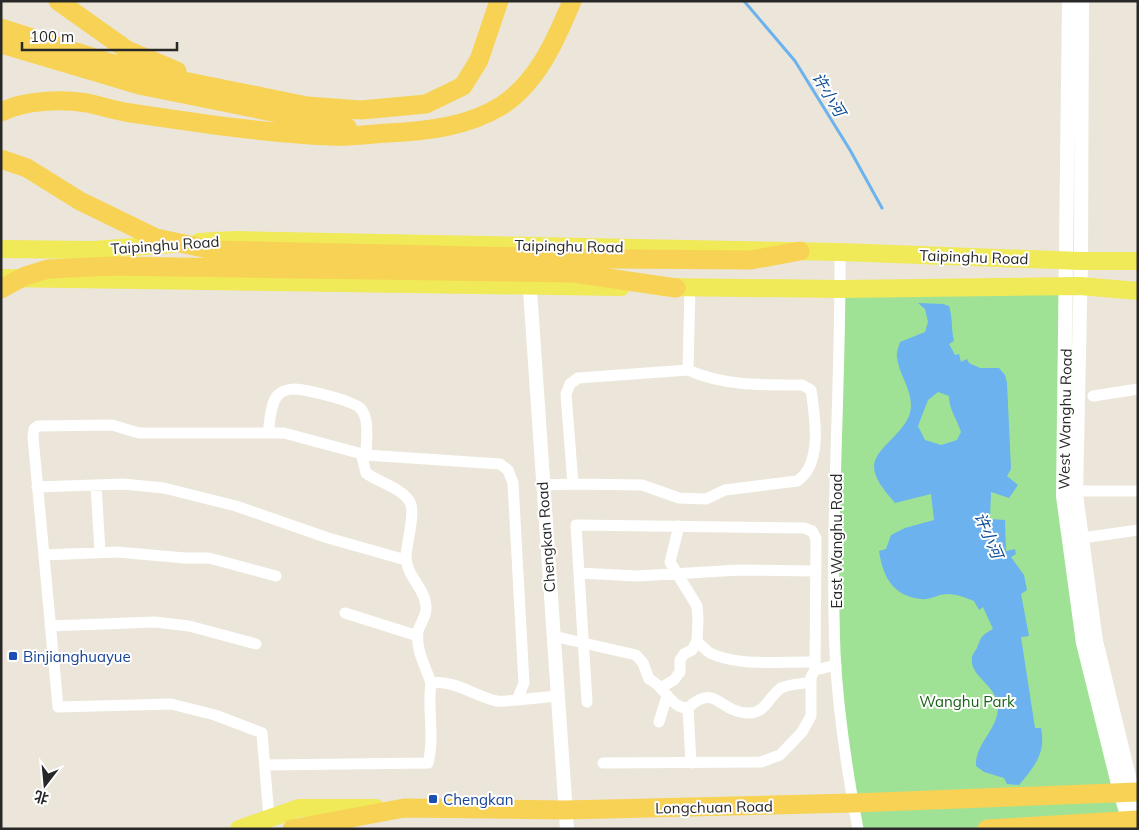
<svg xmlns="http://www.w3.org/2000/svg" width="1139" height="830" font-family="Mulish,'Noto Sans SC',sans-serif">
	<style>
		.green { fill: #a0e295 }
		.water { fill: #6bb2ee; fill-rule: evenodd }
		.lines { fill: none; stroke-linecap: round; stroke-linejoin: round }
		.stream { stroke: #6bb2ee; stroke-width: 3 }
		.minor { stroke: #fff; stroke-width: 11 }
		.tertiary { stroke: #fff; stroke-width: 14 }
		.primary { stroke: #f0e958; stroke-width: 18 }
		.trunk { stroke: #f7d254; stroke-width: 19 }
		.transit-dot { fill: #1a4fb4; stroke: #fff; stroke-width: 2 }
		.labels { text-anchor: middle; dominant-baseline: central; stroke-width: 4; stroke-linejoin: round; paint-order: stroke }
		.street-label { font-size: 15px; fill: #282828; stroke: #fff }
		.transit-label { font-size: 15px; fill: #164399; stroke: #fff; text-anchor: start }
		.park-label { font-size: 15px; fill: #1a6319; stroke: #fff }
		.water-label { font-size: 16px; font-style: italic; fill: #0d4d97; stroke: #fff }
	</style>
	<rect width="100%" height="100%" fill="#ebe6d9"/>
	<path class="green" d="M1067,286l-4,210 68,333h-273l-23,-176 5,-364z"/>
	<path class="water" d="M918,303l25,1 6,2c4,12 2,23 5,35l-5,3 6,11 4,-1 2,8 6,-3 2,4 11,5h19l6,7 2,8 4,86 -4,7 11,9 -9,13 -18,-6 -1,27 15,1 1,31 9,-2 1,5 -5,3 13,18 3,15 -6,4 8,42 -8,1 14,91h6c5,25 -6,38 -22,57l-12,-1 -3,-6 -20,-6 -8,-6c-1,-23 22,-36 22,-59 -1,-22 -29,-31 -26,-49 0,-3 3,-7 5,-10 5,-13 4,-12 16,-19l-10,-22 -4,3 -5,-9c-11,-4 -22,-9 -34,-6 -7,2 -12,5 -19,4 -29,-3 -38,-23 -42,-48l7,-2 5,-14 14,-7 29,-8 -3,-26 -36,9c-8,-10 -21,-23 -21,-37 1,-18 30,-32 36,-53 5,-21 -11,-36 -13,-56 -1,-5 2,-11 3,-15l25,-10 3,-10 -3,-13zM938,392l11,4c0,14 8,23 12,36l-4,8 -16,5 -16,-5 -7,-14 10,-26z"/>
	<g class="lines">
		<path class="stream" d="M744,1l51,60 55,89 32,58"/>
		<path class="minor" d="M840,252c1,133 -10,267 -5,401 3,59 12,118 23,176
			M688,370c35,16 76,15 114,15l9,5c4,26 12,75 -14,91l-72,9 -19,9 -27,-1 -37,-13 -69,-1 -7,-90 4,-10 8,-6 110,-8 2,-82
			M1093,396l45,-7
			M268,433c2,-11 2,-28 9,-37 4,-5 12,-7 18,-7 12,1 58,11 66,20 9,11 5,32 5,46
			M361,453l5,20c12,9 36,15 44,29 6,11 -4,42 -4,56 1,19 19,30 20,48 1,11 -6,17 -8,25 -3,17 8,37 13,52
			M96,485l4,67
			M543,485l30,-1
			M37,487l86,-3 41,4 72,18 92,32 78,22
			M1076,491h62
			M1082,538l56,-8
			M44,555l73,-3 68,6h24l67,18
			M579,573l58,3 103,-6 76,1
			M345,613l73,23
			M50,626l105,-4 34,4 67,18
			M553,636l83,19 7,8 6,16c16,7 22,30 39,29 28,-26 31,5 61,5 17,0 20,-17 32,-25 8,-4 21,-4 30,-6
			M697,641c4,4 9,10 15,13 31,13 70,7 103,8
			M662,687l12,-7 6,-8v-12l4,-6 8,-4 5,-9 1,-21 -1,-14 -27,-44 9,-36
			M517,700l40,-4
			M587,702l-11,-177 228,3 8,3 4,7 -1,132
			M688,708l3,55
			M659,722l8,-26
			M603,763l158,-1 19,-7 22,-23 9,-16v-39l4,-7 21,-5
			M265,765l163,-2c7,-26 -1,-54 3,-80 23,-4 45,14 66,18 6,1 14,-1 20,-1l7,-17 -11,-200 -5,-13 -8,-6 -134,-9 -82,-22h-145l-27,-8 -74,1 -4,3 -1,8 25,270 113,-3 44,11 47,18 7,85"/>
		<path class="tertiary" d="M1069,1l-6,495 20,147 37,149 11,36
			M1082,1l-1,260 -5,234 20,146 34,140 8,24
			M529,275l38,554"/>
		<path class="primary" d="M199,242l36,-2 605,12 241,9h57
			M1,249l93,1 79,-6
			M1,278l620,9
			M662,287l178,2 240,-3 58,5
			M239,829l60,-21h77"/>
		<path class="trunk" d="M58,1l69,49 50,21
			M1,28l138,44 168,34 54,4 65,-6 37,-18 16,-26 20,-59
			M1,44l138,41 208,42
			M1,112c24,-12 60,-13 86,-9 15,3 29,8 44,10 67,10 133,20 200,23 19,1 38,-2 57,-3 38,-2 79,-6 113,-27 36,-23 55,-66 71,-105
			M1,159l26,9 53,33 76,37 57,12 402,9 136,1 49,-9
			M1,289l24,-13 23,-7 65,-3 460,7 103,15
			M292,829l112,-21 161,2 288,-7 285,-11
			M987,829l151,-9"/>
	</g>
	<g class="transit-dot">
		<rect x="8" y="651" width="10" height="10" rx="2.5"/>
		<rect x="428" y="794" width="10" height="10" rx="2.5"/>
	</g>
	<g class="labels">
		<g class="street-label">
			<text transform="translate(165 245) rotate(-4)">Taipinghu Road</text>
			<text transform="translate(569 246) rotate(1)">Taipinghu Road</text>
			<text transform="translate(974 257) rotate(2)">Taipinghu Road</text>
			<text transform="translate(1065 419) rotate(-89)">West Wanghu Road</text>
			<text transform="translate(546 537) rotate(-94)">Chengkan Road</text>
			<text transform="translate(836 541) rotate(-90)">East Wanghu Road</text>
			<text transform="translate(714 807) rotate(-1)">Longchuan Road</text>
		</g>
		<g class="transit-label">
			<text x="23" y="656">Binjianghuayue</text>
			<text x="443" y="799">Chengkan</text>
		</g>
		<g class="park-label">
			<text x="967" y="701">Wanghu Park</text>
		</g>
		<g class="water-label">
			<text transform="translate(829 94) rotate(59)">许小河</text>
			<text transform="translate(989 535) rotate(67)">许小河</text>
		</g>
	</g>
	<rect width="1139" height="830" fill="none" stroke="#282828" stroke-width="5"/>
	<g transform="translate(45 785) rotate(196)" stroke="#ffffff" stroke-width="4" paint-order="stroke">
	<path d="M0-4L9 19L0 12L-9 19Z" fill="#282828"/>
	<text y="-8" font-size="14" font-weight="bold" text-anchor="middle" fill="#282828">北</text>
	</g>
	<path d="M22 42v8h155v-8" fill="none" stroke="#282828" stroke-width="2.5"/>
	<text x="30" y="42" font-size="15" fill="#282828" stroke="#ffffff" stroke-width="4" paint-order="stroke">100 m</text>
</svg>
